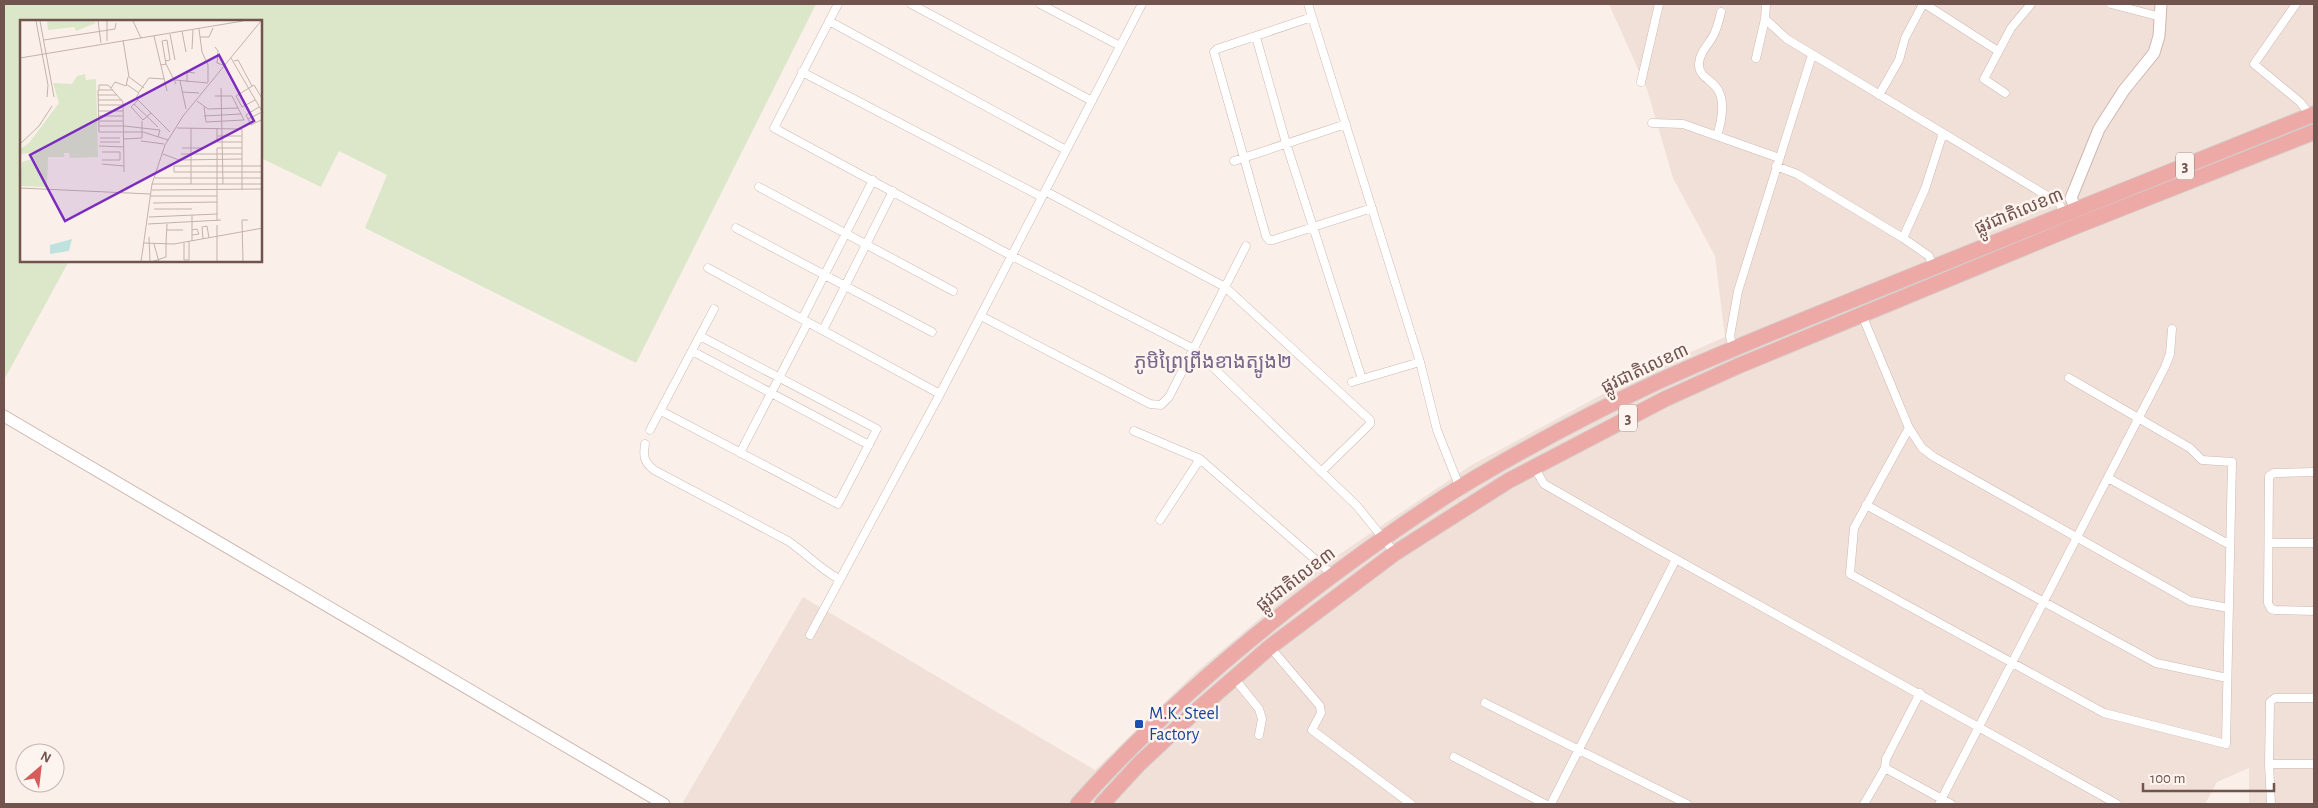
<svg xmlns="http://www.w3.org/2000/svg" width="2318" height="808" font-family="'Alegreya Sans','Noto Sans Khmer',sans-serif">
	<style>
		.residential { fill: #f1e0d8 }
		.green { fill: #dbe7c8 }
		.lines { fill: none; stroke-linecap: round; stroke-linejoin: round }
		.street-casing { stroke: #cdb8b3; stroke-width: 9 }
		.secondary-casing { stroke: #cfb7b0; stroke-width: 13 }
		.highway-casing { stroke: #d5ccca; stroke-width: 17 }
		.street { stroke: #fff; stroke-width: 8 }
		.secondary { stroke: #fff; stroke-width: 11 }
		.highway { stroke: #eda9a6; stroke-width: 15 }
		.transit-dot { fill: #1a4fb4; stroke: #fdf4ef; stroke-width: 2 }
		.labels { text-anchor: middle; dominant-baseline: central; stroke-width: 5; stroke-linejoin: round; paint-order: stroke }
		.shield { fill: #fdf4ef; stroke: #9c847f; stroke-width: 1 }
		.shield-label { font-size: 16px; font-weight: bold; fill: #72544f }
		.street-label { font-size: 18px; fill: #72544f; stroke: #fdf4ef }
		.transit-label { font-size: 18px; fill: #164399; stroke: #fdf4ef; text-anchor: start }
		.quarter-label { font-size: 20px; fill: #79678d; stroke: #fdf4ef }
		.inset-road { fill: none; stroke: #c4b2ab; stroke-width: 1 }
		.view { fill: #7b2cbf; fill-opacity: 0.15; stroke: #7b2cbf; stroke-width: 2.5 }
		.inset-edge { fill: none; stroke: #72544f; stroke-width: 2.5 }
	</style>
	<rect width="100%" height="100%" fill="#faf0e9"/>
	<path class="residential" d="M1609,4h705v800h-65v-36l-32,14 -12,22h-1523l121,-207 292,173 101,-98 129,-108 145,-98 168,-91 87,-38 -10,-81 -42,-78 -26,-89z"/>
	<path class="green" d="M4,4h812l-180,359 -271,-135 22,-53 -48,-24 -18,36 -60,-29v-137h-240v240h48l-65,119z"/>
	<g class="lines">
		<defs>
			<path id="street" d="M838,4l-64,124 238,128 182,93 163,157 38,47
				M911,4l181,97
				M1040,4l80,42
				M1308,4l112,358 17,68 23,58
				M1925,4l73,47
				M2111,4l50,13
				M2296,4l-42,60 46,38 10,13
				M1312,17l-95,32 -3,3 52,184 3,4h4l99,-32
				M1765,19l22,20 272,164 5,10
				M829,21l237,129
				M1256,37l30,106 76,236
				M1756,58l9,-39 1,-15
				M802,72l240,125
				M1641,82l18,-78
				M2005,93l-21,-14 27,-51 20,-24
				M1879,95l20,-35 6,-22 18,-34
				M1652,123l31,1 96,34
				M1717,136c4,-13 9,-33 1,-46 -4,-9 -18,-12 -19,-24 -1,-11 8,-20 13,-28 5,-8 7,-17 9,-26
				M1234,161l112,-37
				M1776,166l21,8 106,64 26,18 4,11
				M759,187l194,104
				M1045,191l180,96 145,133v4l-49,48
				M736,228l196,104
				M1903,238l22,-49 18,-56
				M708,268l232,126
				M1862,315l47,113 13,20 12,9 256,144 39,7
				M981,316l169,88 11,1 8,-8 77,-151
				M802,319l71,-139
				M823,330l70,-139
				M1733,349l-3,-13 8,-45 74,-236
				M692,351l177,94
				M1352,382l68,-20
				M661,411l177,93 39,-75 -177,-93
				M1909,428l-55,100 -4,46 254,139 122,31 6,-282 -30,-2 -12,-12 -121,-70
				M650,430l64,-121
				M1134,431l66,28 133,116
				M645,444c-2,13 -1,18 9,26l134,71c18,12 32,28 51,38
				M740,453l68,-131
				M1534,467l10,17 101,58 472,262
				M2314,472l-40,1 -5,3 -1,127 3,6 4,1 39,1
				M2108,478l122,67
				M1866,505l290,158 71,15
				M1160,520l40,-61
				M2269,543h45
				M810,635l130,-241 202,-390
				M1270,647l50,59 1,7 -9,17 99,74
				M1234,678l25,31 3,10 -3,16
				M1920,693l-34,66 -1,9 66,36
				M1485,703l202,101
				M1454,757l91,47
				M2269,764h45
				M1551,804l125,-245
				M1864,804l21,-36
				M1939,804l226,-437 5,-13 2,-25
				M2271,804l-2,-40 1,-62 5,-4h39"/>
			<path id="secondary" d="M2076,209l-5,-11 28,-69 25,-39 30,-37 5,-17 2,-32
				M4,416l660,388"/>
			<path id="highway" d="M1078,804c81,-91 175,-171 274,-243 40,-29 82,-59 125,-84 58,-34 118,-66 178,-94 70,-32 141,-60 212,-89 149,-61 298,-120 447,-180
				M1102,804l37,-40 49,-46 82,-71 125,-94 113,-72 157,-82 73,-33 336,-139 240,-95"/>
		</defs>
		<use href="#street" class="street-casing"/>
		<use href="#secondary" class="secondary-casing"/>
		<use href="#highway" class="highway-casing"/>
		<use href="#street" class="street"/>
		<use href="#secondary" class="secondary"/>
		<use href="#highway" class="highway"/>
	</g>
	<rect class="transit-dot" x="1134" y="719" width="10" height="10" rx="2.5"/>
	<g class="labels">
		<g class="shield">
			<rect x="2176" y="152.5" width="18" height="27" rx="4"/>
			<rect x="1619" y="404.5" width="18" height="27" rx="4"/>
		</g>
		<g class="shield-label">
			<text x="2185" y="166">3</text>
			<text x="1628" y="418">3</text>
		</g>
		<g class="street-label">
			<text transform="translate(2019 212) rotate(-22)">ផ្លូវជាតិលេខ៣</text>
			<text transform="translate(1645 369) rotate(-25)">ផ្លូវជាតិលេខ៣</text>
			<text transform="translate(1296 580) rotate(-37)">ផ្លូវជាតិលេខ៣</text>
		</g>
		<g class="transit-label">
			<text x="1149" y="714">M.K. Steel<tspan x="1149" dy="21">Factory</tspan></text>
		</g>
		<g class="quarter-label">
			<text x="1213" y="362">ភូមិព្រៃព្រីងខាងត្បូង២</text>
		</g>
	</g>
	<g transform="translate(20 20)">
		<rect width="242" height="242" fill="#faf0e9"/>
		<path d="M27,1h48l1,2 -20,8 -2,-4 -26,3zM65,54l1,6 10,-1 2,78 -28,1 -1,-5h-5v4h-16l-1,30 -27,-1 2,-24 10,-3 -3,-6 -8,1 -1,-5 9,-6 30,-40 -6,-20 19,1 5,-8z" fill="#dbe7c8"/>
		<path d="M52,219l-3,12 -19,3v-9z" fill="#bfe2df"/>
		<path class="inset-road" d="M16,1l12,64 -1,12M20,1l14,76M78,1l3,22M87,1v20M113,1l8,17M179,9l3,23 6,13v17M162,11l4,21M150,14l5,26M134,16l13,55M180,17h9l4,-9M24,20l71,-11 1,-6M103,20l6,37 15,11M195,27l3,4 -1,12 6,2M172,29l1,-19M0,38l223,-37M211,38l32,55M145,41l5,-1 -3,-20 -5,1 4,23M214,41l4,-1 14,26M141,45l5,-1 10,20M155,60l33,3M160,61l6,28M167,62v-10l8,1M106,64l13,9 -3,5 34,34M91,68l4,-6 11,4 2,-9M201,68l2,96M79,70v-5h9l15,17 1,70M93,70h-15l1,42h44l25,8M119,72l10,-14 15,1M162,72l17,1M78,75h19M78,80h24M118,80l-7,7 12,13 8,-7M235,80l-13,7 -6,-11 18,-11 9,15M177,81l11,8 30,-1M114,84l24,23M78,85h25M184,87l2,15 38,-2 -12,-24h-17M239,87l-13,8 5,10 12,-6M78,91h25M78,96h25M184,96l37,-2M228,99l14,-7M79,101h24M79,106h25M104,106l36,4 -2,7M157,108l65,1v61M171,108v56M197,109v7h25M197,116v6h25M80,118h20M104,119l18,-1v-17M121,121l23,3M80,122h20M0,124l19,-18 13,-20M79,126l25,1M162,128h21M82,132h18v8h-18M143,134l16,6 63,-1M161,134h61M82,144l22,2M243,146h-89v6h89M135,158h108M132,164h111M0,168l130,6M132,170l111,-1M131,176h66M133,183l64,-1M134,189h38M172,195v26M129,197l68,-3M197,201v-73h25M128,204l73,-4M197,205v37M147,210h16M172,210l5,-1 2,5 -7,1M129,217l1,25M183,219l-1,-12 5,-1 2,12M124,223l30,1 89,-16M164,223v17h5v-19M134,224l5,18M146,224l1,-20M121,242l11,-78 13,-39 18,-29 78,-95M131,242l15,-5v-13M223,242l-1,-42h6"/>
		<path class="view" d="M199,35l35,66 -189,100 -35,-66z"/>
		<rect width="242" height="242" class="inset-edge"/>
	</g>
	<rect width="2318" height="808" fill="none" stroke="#72544f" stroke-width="10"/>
	<g transform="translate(40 768) rotate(28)"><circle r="24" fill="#fdf4ef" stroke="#c5b4af"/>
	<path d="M0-4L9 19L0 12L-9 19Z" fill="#d65c5b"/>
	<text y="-8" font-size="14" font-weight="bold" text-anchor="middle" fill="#72544f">N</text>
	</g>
	<path d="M2143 783v8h131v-8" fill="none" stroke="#72544f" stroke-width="2.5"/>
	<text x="2150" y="783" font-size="15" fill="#72544f" stroke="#fdf4ef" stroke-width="4" paint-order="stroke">100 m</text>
</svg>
